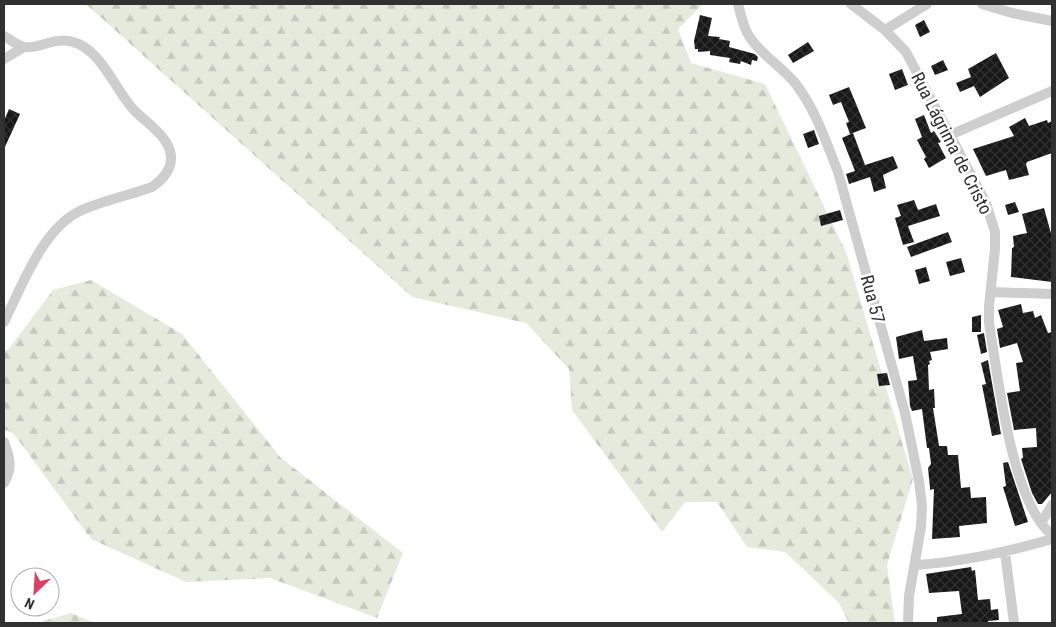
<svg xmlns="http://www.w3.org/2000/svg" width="1056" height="627" font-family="'Roboto Condensed',sans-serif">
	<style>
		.forest { fill: url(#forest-firs) }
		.building { fill: url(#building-cross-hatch) }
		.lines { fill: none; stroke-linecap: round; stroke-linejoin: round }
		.street { stroke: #cecece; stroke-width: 10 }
		.labels { text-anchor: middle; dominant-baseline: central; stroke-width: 5; stroke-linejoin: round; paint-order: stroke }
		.street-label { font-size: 18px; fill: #313131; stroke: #fff }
	</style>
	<defs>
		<pattern id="forest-firs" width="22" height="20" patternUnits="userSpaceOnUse" patternTransform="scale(1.25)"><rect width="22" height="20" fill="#e6eadd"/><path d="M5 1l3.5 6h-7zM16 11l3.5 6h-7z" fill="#c6c9be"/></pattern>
		<pattern id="building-cross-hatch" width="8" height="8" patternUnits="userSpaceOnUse" patternTransform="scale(1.25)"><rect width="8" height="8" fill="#181818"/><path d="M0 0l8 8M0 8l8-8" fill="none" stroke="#313131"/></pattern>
	</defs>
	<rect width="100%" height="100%" fill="#fff"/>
	<path class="forest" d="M86,4h617l-25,25 13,34 74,21 81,168 67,227 -26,86 8,58h-46l-10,-20 -54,-51 -38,-5 -30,-45h-32l-23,30 -90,-122 -3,-41 -43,-46 -114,-26z
		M91,280l91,54 99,124 122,95 -26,65 -107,-40 -84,4 -95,-43 -77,-105 -10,-5v-79h4l45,-60z
		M71,613l24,10h-54v-1z"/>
	<path class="building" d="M700,15l12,3 -4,18 12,1 -1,2 11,2 -1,6 26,7 3,3 -1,4 -5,-1 -1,5 -10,-4 -1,3 -11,-2 1,-4 -20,-3v-4l-12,1v-3h-3l-1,-8z
		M924,20l6,12 -10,5 -5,-12z
		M808,42l6,9 -21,12 -5,-8z
		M996,53l13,25 -29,19 -6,-11 -14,6 -4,-9 15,-6 -3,-8z
		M943,60l5,10 -13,5 -4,-9z
		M902,69l6,16 -13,5 -6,-16z
		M849,87l17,41 -16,6 -4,-11 3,-1 -8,-20 -8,3 -4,-10z
		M9,109l11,5 -16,35v-28z
		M924,115l7,18 3,-2 7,11 -3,1 8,15 -17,10 -5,-9 2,-2 -9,-17 5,-3 -7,-18z
		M1025,118l4,8 18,-6 1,3 4,-2v32l-25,9 -1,2 3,11 -20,5 -3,-10 -20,6 -13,-27 41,-13 -5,-9z
		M814,130l5,14 -11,4 -5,-14z
		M853,133l12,32 28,-9 5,12 -15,7 3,13 -12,4 -4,-15 -21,7 -3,-10 9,-3 -13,-33z
		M914,200l4,10 18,-6 4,12 -32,10 6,16 -11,3 -8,-27 6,-2 -4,-11z
		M1015,202l4,10 -11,3 -3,-10z
		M1044,208l8,29v45l-41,-5 1,-29 2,-1 -1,-11 14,-3 -5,-19z
		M840,210l3,10 -22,6 -2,-10z
		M948,232l4,10 -41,15 -4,-10z
		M961,258l4,14 -15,4 -4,-14z
		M926,267l4,14 -11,3 -4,-14z
		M1021,304l2,9 10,-2 2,7 6,-3 7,18 4,-1v160l-10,12h-4l-6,-11 -11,-34 2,-1 -1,-10 15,-1 -1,-19 -22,2 -7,-37 13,-2 -4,-28 7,-1 -6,-19 -17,5 -3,-19 6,-2 -5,-17z
		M981,315v17h-9v-15z
		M922,330l2,11 23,-3 1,11 -18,3 2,8 -3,1 1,3 -2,1 1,25 5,-1 1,19h-2l6,38h8l1,9h10l3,33 9,-1 1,11 15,-1 1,26 -28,3 1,11 -28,2 2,-50 -4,1v-2l-2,-20 3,-4 -2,-16h-2l-5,-39 -10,2 -2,-5 -2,-25 9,-1 -4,-24 -14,3 -3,-22z
		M984,333l3,19 -6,2 -4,-19z
		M988,360l13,74 -9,2 -10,-51 4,-1 -5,-21z
		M887,373l3,12 -11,1 -2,-12z
		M1008,462l20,60 -13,4 -12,-39 3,-1 -3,-23z
		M971,567l1,4 3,-1 3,30 12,-1 1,11 7,-1 1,11 -11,1v2h-51v-6l25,-3 -3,-23 -30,2 -3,-19z"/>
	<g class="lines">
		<path class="street" d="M738,4c3,11 5,23 11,32 12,19 32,30 46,47 20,25 31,59 43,89l67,241 14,68 3,25 -1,21 -12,69 -1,27
			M851,4l34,26 21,22 80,151 9,29v17l-6,57v17c9,52 22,179 63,212
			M982,4l30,9 40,8
			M885,30l42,-26
			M4,36c6,4 13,9 20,11 14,3 30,-11 49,-5 9,2 16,8 22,14 15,16 24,37 38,53 13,14 36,27 38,47 1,14 -9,24 -19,31 -22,8 -50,14 -70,23 -39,17 -60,76 -78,112
			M4,59l20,-12
			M950,135l102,-44
			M991,292l61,2
			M4,442c6,16 9,26 0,41
			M1041,523l11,-18
			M1005,552l9,71
			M915,565c48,-3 92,-13 137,-26"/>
	</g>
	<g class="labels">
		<g class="street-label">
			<text transform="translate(952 143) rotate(63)">Rua Lágrima de Cristo</text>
			<text transform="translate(873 299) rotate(75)">Rua 57</text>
		</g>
	</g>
	<rect width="1056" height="627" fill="none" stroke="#313131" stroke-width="10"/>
	<g transform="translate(35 592) rotate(205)"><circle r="24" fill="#ffffff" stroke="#adadad"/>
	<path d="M0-4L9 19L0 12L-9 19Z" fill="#da4164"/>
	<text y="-8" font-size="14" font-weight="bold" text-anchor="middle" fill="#313131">N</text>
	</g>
</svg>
